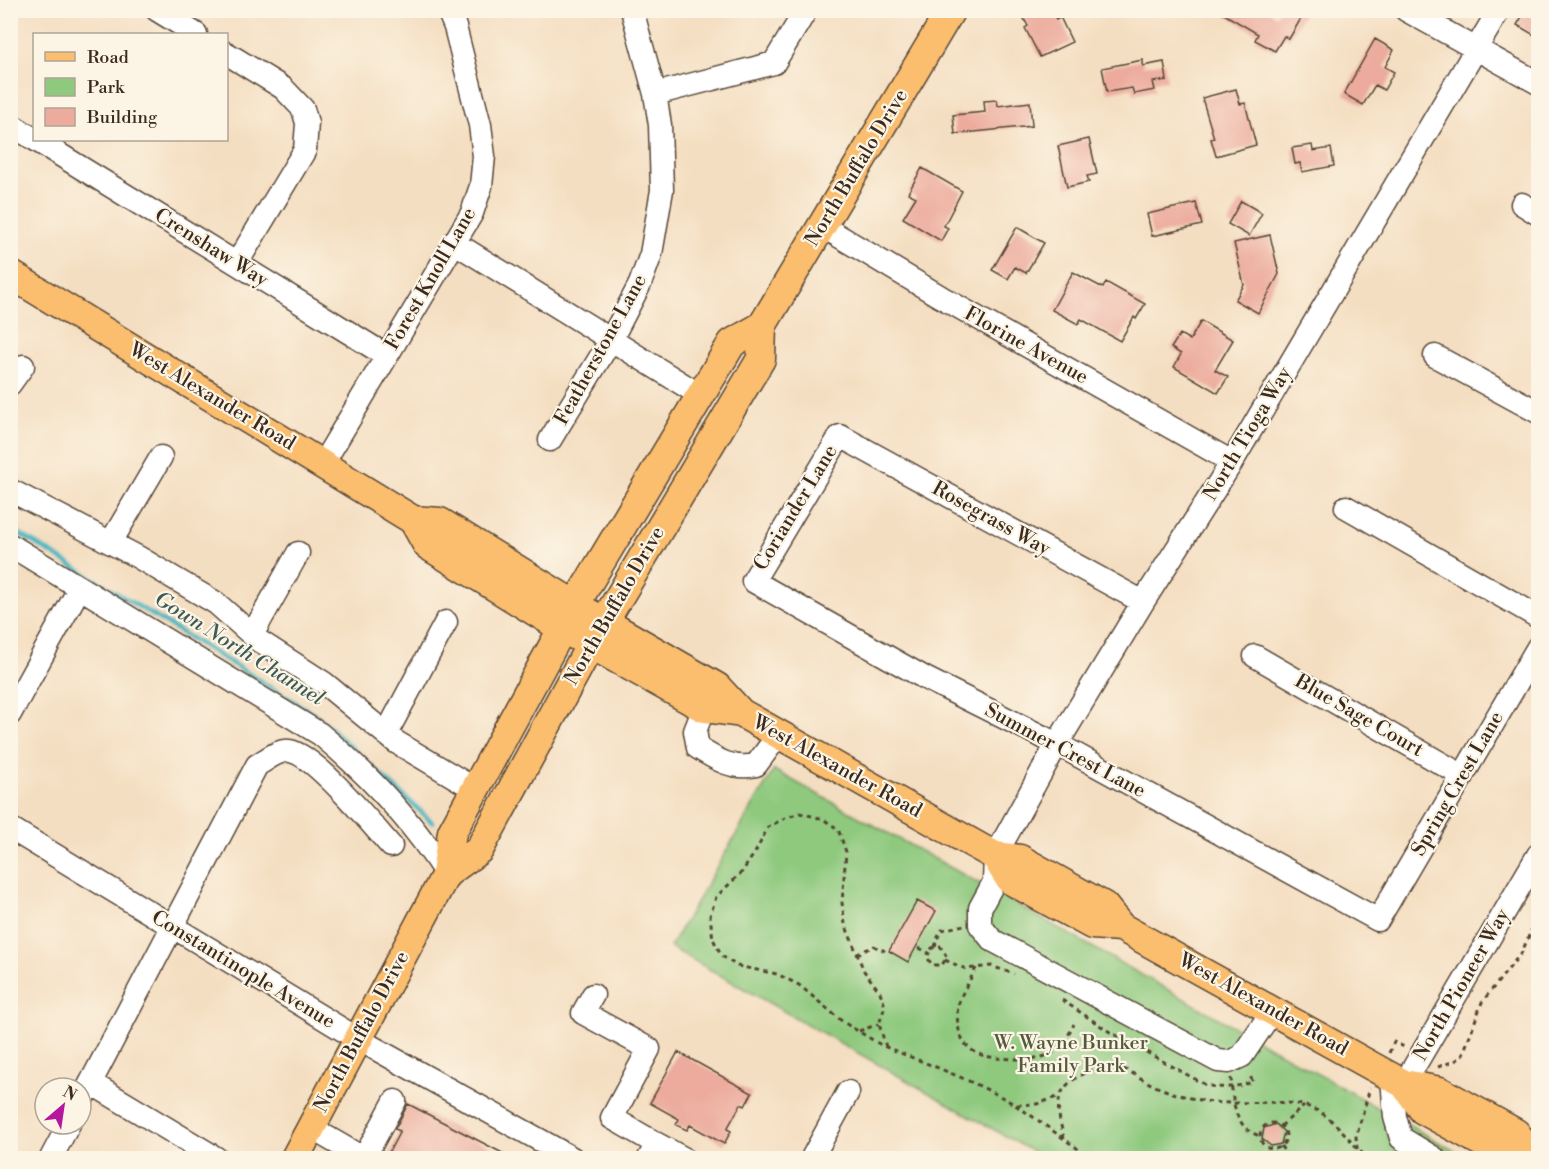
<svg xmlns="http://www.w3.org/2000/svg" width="1549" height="1169" font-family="'Libre Bodoni',serif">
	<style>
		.green { fill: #8ec97e; stroke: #647a4e; stroke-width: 1.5 }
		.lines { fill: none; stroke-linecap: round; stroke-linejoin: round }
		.stream { stroke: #47b6c1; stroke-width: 4.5 }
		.building { fill: #ecab9c }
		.minor-casing { stroke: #574536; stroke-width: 25 }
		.major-casing { stroke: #574536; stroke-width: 31 }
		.path { stroke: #574536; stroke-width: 3; stroke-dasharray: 4.5 4.5; stroke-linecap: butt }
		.minor { stroke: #fff; stroke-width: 22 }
		.major { stroke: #fbbe6e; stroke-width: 28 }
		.labels { text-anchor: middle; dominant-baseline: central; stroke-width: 4.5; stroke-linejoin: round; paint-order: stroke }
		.street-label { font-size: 20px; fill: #3b2a1e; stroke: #fcf5e5 }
		.park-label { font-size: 20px; fill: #545a3b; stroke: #fcf5e5 }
		.water-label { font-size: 21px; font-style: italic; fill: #3f5b57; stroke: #fcf5e5 }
	</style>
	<rect width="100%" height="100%" fill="#fcf5e5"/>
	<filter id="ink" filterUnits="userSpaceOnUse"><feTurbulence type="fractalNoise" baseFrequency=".0167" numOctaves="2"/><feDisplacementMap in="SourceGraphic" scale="12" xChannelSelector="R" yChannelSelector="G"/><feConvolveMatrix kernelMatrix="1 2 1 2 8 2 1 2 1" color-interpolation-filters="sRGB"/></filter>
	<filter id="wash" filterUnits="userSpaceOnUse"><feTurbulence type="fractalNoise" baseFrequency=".008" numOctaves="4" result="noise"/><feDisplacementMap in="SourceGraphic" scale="24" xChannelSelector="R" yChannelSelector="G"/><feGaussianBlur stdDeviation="1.35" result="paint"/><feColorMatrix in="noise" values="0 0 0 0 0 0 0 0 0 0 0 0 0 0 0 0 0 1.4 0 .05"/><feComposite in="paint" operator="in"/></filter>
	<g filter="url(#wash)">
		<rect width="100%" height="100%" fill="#f4dec1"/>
		<path class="green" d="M774,770l199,110 494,278h-423l-374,-211z"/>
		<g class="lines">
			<path class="stream" d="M10,528l306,187 116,107"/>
		</g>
		<g id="blocks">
			<path class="building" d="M1036,10h15l5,9 4,-2 12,25 -32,15 -15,-29 3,-2 -5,-9z
				M1217,10h50l9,6 3,-6h27l-17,29 -5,-3 -9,15 -20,-11 3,-6z
				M1526,10h13v28l-22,-13z
				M1375,39l19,11 -9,17 9,5 -10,18 -9,-5 -12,20 -19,-11z
				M1143,60v6l21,-4 3,18 -14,2 2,8 -21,4 -2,-6 -25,4 -5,-24z
				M1236,89l4,15 5,-1 11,42 -40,11 -5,-17 3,-1 -12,-40z
				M997,100l1,6 32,-4 2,24 -77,8 -2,-19 32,-3 -1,-11z
				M1089,139l8,35 -10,2 2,6 -22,5 -9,-41z
				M1312,145l1,6 18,-3 3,18 -32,6 -2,-9 -5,1 -3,-16z
				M922,168l40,23 -18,35 4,2 -7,13 -38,-23 13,-21 -8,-4z
				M1241,201l21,12 -13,23 -21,-12z
				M1196,203l6,22 -50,11 -5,-22z
				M1017,227l27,16 -18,30 -11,-6 -7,12 -16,-9z
				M1270,235l9,39 -21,39 -23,-13 9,-15 -10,-42z
				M1073,272l30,16 3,-6 39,22 -9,15 -2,-2 -14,24 -39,-22 -3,5 -26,-14z
				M1201,321l32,19 -18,30 13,7 -10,16 -44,-26 7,-13 -10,-6 9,-14 10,6z
				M917,901l19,10 -28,51 -19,-11z
				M678,1052l74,41 -7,13 -4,-2 -14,25 4,2 -7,13 -34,-19 -3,5 -11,-5 3,-6 -29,-16z
				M408,1104l104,54h-126l14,-27 -5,-2z
				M1276,1124l8,8 -3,12 -10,2 -9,-7 2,-11z"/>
		</g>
	</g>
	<g filter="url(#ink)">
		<use href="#blocks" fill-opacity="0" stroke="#574536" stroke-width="1.5"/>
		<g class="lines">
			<defs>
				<path id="minor" d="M157,10l39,24
					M1406,10l132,73
					M226,53l57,35 20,21 4,14 -2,27 -68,113
					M655,94l119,-31 32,-53
					M10,124l24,15
					M36,140l351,216
					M1522,204l16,10
					M822,226l119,71 291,165
					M455,243l245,152
					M1435,356l103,56
					M10,384l13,-18
					M550,440l62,-102 28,-54 11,-30 11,-64 -2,-65 -5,-31 -23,-84
					M322,465l150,-252 9,-27 3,-30 -4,-31 -25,-98 -7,-17
					M10,490l128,67 78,46 43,38 65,42 72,59 79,47
					M1346,507l192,110
					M111,542l50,-85
					M10,545l310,189c48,40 92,87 126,140
					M1143,602l-303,-166 -87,145 172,97 132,66 321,176 160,-273
					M252,635l46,-82
					M1255,656l208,120
					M704,708l-9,23 3,17c19,12 35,22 58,17l23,-31
					M10,714l64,-116
					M386,734l60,-112
					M10,828l348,211 214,119
					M593,995l-10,18 66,36 -37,69 45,26
					M1273,1010l-31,46 -13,6 -11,-1 -226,-121 -12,-15v-17l14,-26 1,-26 62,-112 86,-142 89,-140 267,-452
					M1392,1077l3,40 6,21 33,20
					M91,1083l125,75
					M1404,1084l134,-229
					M81,1101l176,-336c10,-5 21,-16 33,-14 25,4 83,75 101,95
					M311,1128l52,30
					M51,1158l18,-34
					M364,1158l31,-57
					M649,1158l8,-14 26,14
					M812,1158l36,-66"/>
				<path id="major" d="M10,274l403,246 27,2 135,83 142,82 24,26 254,143 25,3 84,47 17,21 283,157 36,7 76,42 17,23 4,2
					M413,520l14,25 135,83 142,80 37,5
					M995,856l15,24 82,45 29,2
					M446,874l33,-24 112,-206 170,-285 1,-33
					M1404,1084l19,26 80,44 30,2
					M295,1158l151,-284 6,-42 123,-227 157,-262 30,-17 189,-316"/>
			</defs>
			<use href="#minor" class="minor-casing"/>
			<use href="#major" class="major-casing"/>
			<path class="path" d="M935,947l3,-10 4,-7 22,-5
				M919,948l10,5 -2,4 5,8h10l5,-8 -7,-11 -8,2 -3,5
				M857,954l17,-8 11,5
				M945,960l21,9 25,-3 23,8
				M976,968c-5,11 -13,22 -17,34 -2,6 -2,16 -1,23 5,32 30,33 57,34 15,0 33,0 44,-11 7,-7 11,-16 15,-24
				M1062,1000l48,32 94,52c17,6 31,3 49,-2l-4,-8
				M859,1031l20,-7
				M886,1047l-7,-23 6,-18 -5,-14 -16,-21 -19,-47 -3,-21 4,-51 -8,-23 -15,-10 -23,-6 -15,5 -17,9 -12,24 -14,21 -26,25 -6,19 3,23 9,17 15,10 40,8 22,11 44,37 38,23 5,2c41,17 89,34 126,56 27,17 53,37 79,55
				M1389,1053l5,-11 10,5
				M1438,1067l19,-7 6,-6 19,-52 40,-50 16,-38
				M1231,1078c2,24 3,50 29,58
				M1017,1105l20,-1 23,-8
				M1260 1136a13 13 0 1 1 26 0a13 13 0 1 1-26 0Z
				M1281,1126l23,-20
				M1064,1138c-3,-13 -8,-28 -4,-41 5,-20 43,-35 61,-29 11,4 22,12 32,17 17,8 35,13 53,16 31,6 81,-5 108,8 23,11 36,33 53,49
				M1281,1146l7,12
				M1358,1158l-2,-21 14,-49"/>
			<use href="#minor" class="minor"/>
			<use href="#major" class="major"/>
		</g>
	</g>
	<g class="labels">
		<g class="street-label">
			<text transform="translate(857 168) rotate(-59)">North Buffalo Drive</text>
			<text transform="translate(211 248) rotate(32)">Crenshaw Way</text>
			<text transform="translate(431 279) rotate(-60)">Forest Knoll Lane</text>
			<text transform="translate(1026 346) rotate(29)">Florine Avenue</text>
			<text transform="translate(601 350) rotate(-61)">Featherstone Lane</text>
			<text transform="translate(212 397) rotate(31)">West Alexander Road</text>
			<text transform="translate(1248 434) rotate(-59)">North Tioga Way</text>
			<text transform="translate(796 508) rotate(-59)">Coriander Lane</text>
			<text transform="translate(991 519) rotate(29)">Rosegrass Way</text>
			<text transform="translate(615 606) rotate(-60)">North Buffalo Drive</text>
			<text transform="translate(1359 716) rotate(30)">Blue Sage Court</text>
			<text transform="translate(1065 751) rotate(28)">Summer Crest Lane</text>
			<text transform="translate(837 767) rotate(29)">West Alexander Road</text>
			<text transform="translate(1458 784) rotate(-60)">Spring Crest Lane</text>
			<text transform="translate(243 970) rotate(31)">Constantinople Avenue</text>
			<text transform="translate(1462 985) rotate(-60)">North Pioneer Way</text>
			<text transform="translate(1263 1005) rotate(29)">West Alexander Road</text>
			<text transform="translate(362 1032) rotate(-62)">North Buffalo Drive</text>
		</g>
		<g class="park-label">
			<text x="1071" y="1043">W. Wayne Bunker<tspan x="1071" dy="23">Family Park</tspan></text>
		</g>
		<g class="water-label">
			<text transform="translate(239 649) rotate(32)">Gown North Channel</text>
		</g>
	</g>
	<rect width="1549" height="1169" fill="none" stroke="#fcf5e5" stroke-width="36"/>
	<rect x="33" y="33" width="195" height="108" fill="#fcf5e5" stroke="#afa495" stroke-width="1.5"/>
	<rect x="45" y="52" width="30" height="9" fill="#fbbe6e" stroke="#afa495" stroke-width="1.5"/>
	<text x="87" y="63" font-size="18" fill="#3b2a1e">Road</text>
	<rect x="45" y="78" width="30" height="18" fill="#8ec97e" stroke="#afa495" stroke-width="1.5"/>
	<text x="87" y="93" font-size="18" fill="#3b2a1e">Park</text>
	<rect x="45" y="108" width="30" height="18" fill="#ecab9c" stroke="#afa495" stroke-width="1.5"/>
	<text x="87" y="123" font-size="18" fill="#3b2a1e">Building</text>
	<g transform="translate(63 1106) rotate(29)"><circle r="28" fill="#fcf5e5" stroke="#afa495" stroke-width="1.5"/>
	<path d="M0-4.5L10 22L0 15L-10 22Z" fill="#b5179e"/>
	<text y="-9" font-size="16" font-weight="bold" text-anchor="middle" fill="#3b2a1e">N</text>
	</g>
</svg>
